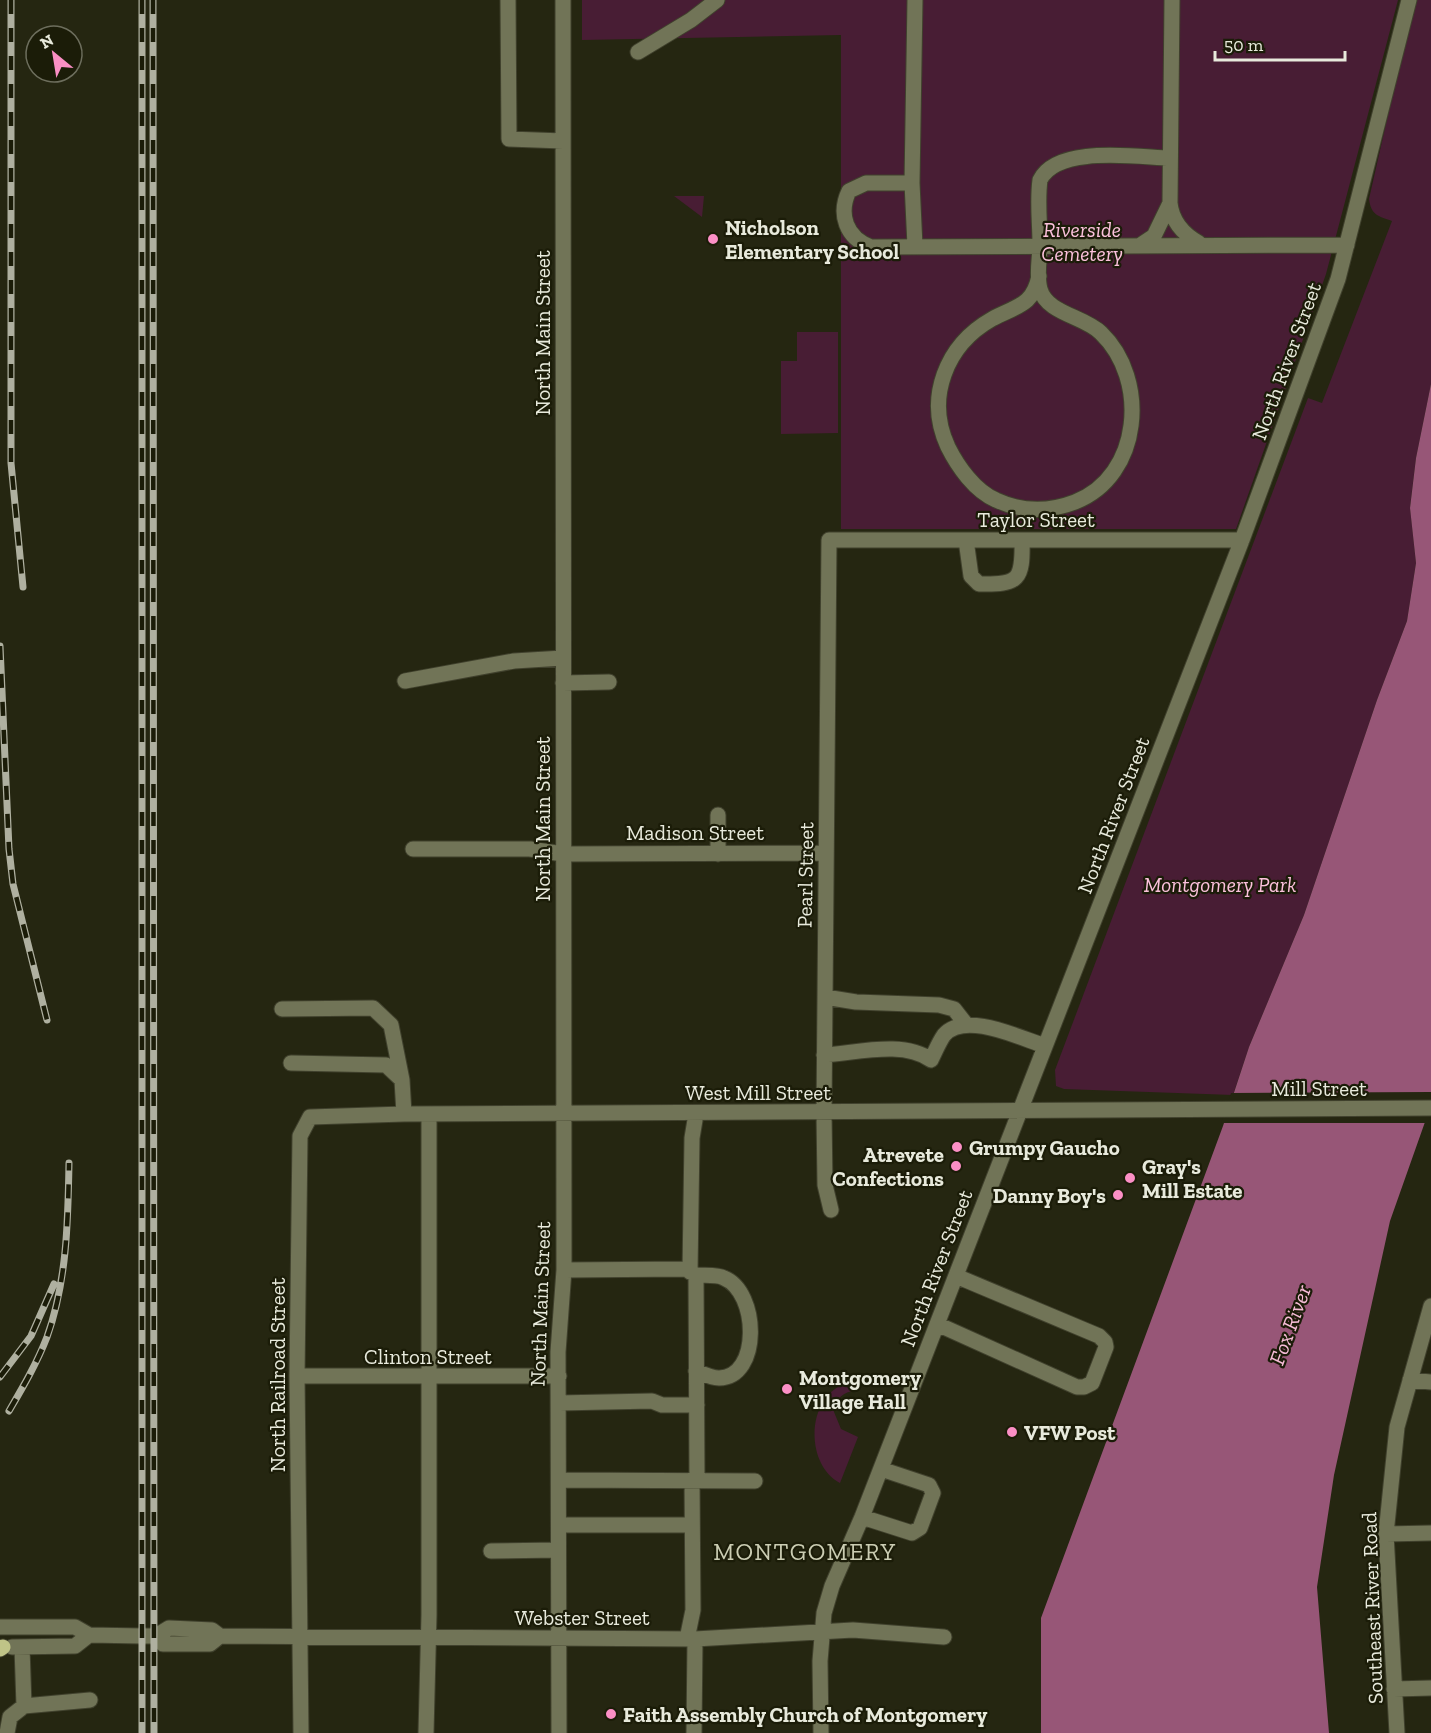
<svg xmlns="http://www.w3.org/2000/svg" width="1431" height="1733" font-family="'Zilla Slab',serif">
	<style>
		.green { fill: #481d34 }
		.water { fill: #975677 }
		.pier { fill: #252611 }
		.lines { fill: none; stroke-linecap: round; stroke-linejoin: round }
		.minor-casing { stroke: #40412d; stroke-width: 17 }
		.major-casing { stroke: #40412d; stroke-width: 17 }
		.minor { stroke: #717457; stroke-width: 15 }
		.major { stroke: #c0c487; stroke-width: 15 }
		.rail-casing { stroke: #afb0a0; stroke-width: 7 }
		.rail { stroke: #1b1c08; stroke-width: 4.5; stroke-dasharray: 14; stroke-linecap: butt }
		.poi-dot { fill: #fb8fc5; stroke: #1b1c08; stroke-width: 2 }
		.labels { text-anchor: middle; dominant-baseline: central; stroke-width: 4.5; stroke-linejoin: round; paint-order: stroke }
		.poi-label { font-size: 21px; font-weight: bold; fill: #e8eadc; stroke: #1b1c08; text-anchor: start }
		.park-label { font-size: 21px; font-style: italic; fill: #fcc1dc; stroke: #1b1c08 }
		.street-label { font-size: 21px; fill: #e8eadc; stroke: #1b1c08 }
		.water-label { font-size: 22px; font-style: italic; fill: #f6bcd7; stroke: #1b1c08 }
		.quarter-label { font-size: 24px; letter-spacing: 1.5px; fill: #cbcdb3; stroke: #1b1c08 }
	</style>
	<rect width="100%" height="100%" fill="#252611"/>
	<path class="green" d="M582,0h816l-72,274 -90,255h-395v-494l-259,5z
		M1414,0h17v384l-15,74 -6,49 6,56 -9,58 -30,79 -73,215 -55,132 -16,48 -169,-6 -8,-3 -1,-16 253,-672 14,5 70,-182c-14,-5 -21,-6 -23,-22z
		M674,196h30l-2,21z
		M797,332h41v101l-57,1v-73h16z
		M851,1382l10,2 -3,7c-14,-1 -22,7 -24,21l7,17 17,8 -18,46c-37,-19 -34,-92 11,-101z"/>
	<path class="water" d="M1431,384v721l-41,116 -56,254 -17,112 12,146h-288v-115l182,-492 26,-79 55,-132 73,-215 30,-79 9,-58 -6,-55 6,-50z"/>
	<path class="pier" d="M1431,1092v22l-3,9h-207l10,-30z"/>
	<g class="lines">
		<defs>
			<path id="minor" d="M508,0l1,139 54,2
				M915,0l-3,183 3,63
				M1172,0l-2,203c2,19 13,31 29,40
				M638,52l53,-32 26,-20
				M912,183h-46l-17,8c-11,23 -3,47 22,56l476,-2
				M1142,244l12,-8 16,-33
				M1039,276c-6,30 -23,30 -47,43 -46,26 -67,79 -44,128 10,20 27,44 48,53 26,12 53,12 79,2 67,-26 74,-123 26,-169 -17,-17 -54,-19 -61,-44 -4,-14 0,-31 0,-45 0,-21 -3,-43 0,-64 17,-35 96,-23 130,-22
				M966,540l5,36 8,8c40,1 44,-4 43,-44
				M405,681l109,-20 49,-3
				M563,683l46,-1
				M413,849h117l33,5 263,-1
				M718,854v-39
				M825,997l31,5 83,3 15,4 11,14
				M282,1009l91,-1 18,17 11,55
				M824,1055c33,-2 79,-15 107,5 4,-8 8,-18 13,-25 21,-24 76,3 101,11
				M291,1063l95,2 16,15 2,34
				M831,1210l-6,-25 -1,-72 5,-573h413
				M564,1270l122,-1 10,6 1,205
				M690,1272l2,-134 4,-24
				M696,1275c8,1 21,-1 28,3 35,14 37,100 -5,100 -7,0 -16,-4 -23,-7
				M937,1324l140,63h7l8,-4 14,-36 -1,-5 -6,-6 -143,-60
				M297,1376h262
				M1410,1380l21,2
				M559,1403l93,-2 10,4h35
				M559,1480l196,1
				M862,1517l50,16 8,-5 13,-35 -4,-8 -48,-16
				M559,1525h133
				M1386,1534l45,-1
				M491,1551l67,-1
				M0,1627h75l14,8 53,1h14l13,-8 43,2 8,6 475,3 158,-9 91,7
				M156,1636l7,8h47l10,-8
				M687,1639l6,-29 -1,-130
				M12,1647l63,-1 14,-11
				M1394,1689l37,-1
				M24,1706l66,-6
				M7,1733l3,-16 14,-11 -2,-59
				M301,1733l-4,-357 3,-240 10,-19 94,-3 1027,-6
				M426,1733l3,-118v-501
				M559,1733l-1,-381 6,-82 -1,-1270
				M694,1733l1,-94
				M821,1733l-1,-72 4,-48 8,-27 30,-69 380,-977 96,-261 71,-279
				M1397,1733l-11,-199 11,-107 34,-121"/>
			<path id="major" d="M0,1649l3,-2"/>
		</defs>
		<use href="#minor" class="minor-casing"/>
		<use href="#major" class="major-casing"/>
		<use href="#minor" class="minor"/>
		<use href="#major" class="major"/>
		<defs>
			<path id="rail" d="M11,0v463l12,124
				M142,0v1733
				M153,0l1,1733
				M0,646l9,203 4,35 34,136
				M0,1377l31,-41 23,-52
				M9,1411c14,-24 28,-48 38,-74 20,-56 21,-116 22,-174"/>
		</defs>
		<use href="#rail" class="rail-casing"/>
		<use href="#rail" class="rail"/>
	</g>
	<g class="poi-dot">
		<circle cx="713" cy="239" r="6"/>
		<circle cx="957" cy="1147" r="6"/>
		<circle cx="956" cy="1166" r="6"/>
		<circle cx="1130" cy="1178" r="6"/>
		<circle cx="1118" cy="1195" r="6"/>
		<circle cx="787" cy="1389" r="6"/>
		<circle cx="1012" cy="1432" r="6"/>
		<circle cx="611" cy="1714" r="6"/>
	</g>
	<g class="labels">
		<g class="poi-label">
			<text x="725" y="227">Nicholson<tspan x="725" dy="24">Elementary School</tspan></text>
			<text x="969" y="1147">Grumpy Gaucho</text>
			<text x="944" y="1154" text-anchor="end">Atrevete<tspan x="944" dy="24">Confections</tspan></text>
			<text x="1142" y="1166">Gray's<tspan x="1142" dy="24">Mill Estate</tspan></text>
			<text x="1106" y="1195" text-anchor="end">Danny Boy's</text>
			<text x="799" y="1377">Montgomery<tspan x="799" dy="24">Village Hall</tspan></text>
			<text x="1024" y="1432">VFW Post</text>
			<text x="623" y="1714">Faith Assembly Church of Montgomery</text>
		</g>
		<g class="park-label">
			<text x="1082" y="229">Riverside<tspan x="1082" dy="24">Cemetery</tspan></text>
			<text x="1220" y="884">Montgomery Park</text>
		</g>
		<g class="street-label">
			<text transform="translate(542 333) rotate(-90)">North Main Street</text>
			<text transform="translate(1286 361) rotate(-70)">North River Street</text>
			<text x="1036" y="519">Taylor Street</text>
			<text transform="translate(1113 815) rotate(-69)">North River Street</text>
			<text transform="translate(542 819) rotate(-90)">North Main Street</text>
			<text x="695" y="832">Madison Street</text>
			<text transform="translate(805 875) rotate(-89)">Pearl Street</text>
			<text x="1319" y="1088">Mill Street</text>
			<text x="758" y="1092">West Mill Street</text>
			<text transform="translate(936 1268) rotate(-69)">North River Street</text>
			<text transform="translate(540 1304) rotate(-88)">North Main Street</text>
			<text x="428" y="1356">Clinton Street</text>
			<text transform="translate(277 1375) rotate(-90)">North Railroad Street</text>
			<text transform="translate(1372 1608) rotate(-92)">Southeast River Road</text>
			<text x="582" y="1617">Webster Street</text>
		</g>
		<g class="water-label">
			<text transform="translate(1290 1325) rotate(-70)">Fox River</text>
		</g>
		<g class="quarter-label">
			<text x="805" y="1551">MONTGOMERY</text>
		</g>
	</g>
	<g transform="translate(54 54) rotate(330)"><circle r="28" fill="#1b1c08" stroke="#6d6e5d" stroke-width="1.5"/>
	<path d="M0-4.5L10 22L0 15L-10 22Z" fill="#fb8fc5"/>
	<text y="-9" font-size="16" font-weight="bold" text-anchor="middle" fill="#e8eadc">N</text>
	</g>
	<path d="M1215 51v9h130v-9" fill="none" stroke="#e8eadc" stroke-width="3"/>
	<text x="1224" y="51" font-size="18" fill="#e8eadc" stroke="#1b1c08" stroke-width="4.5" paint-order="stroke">50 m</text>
</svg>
